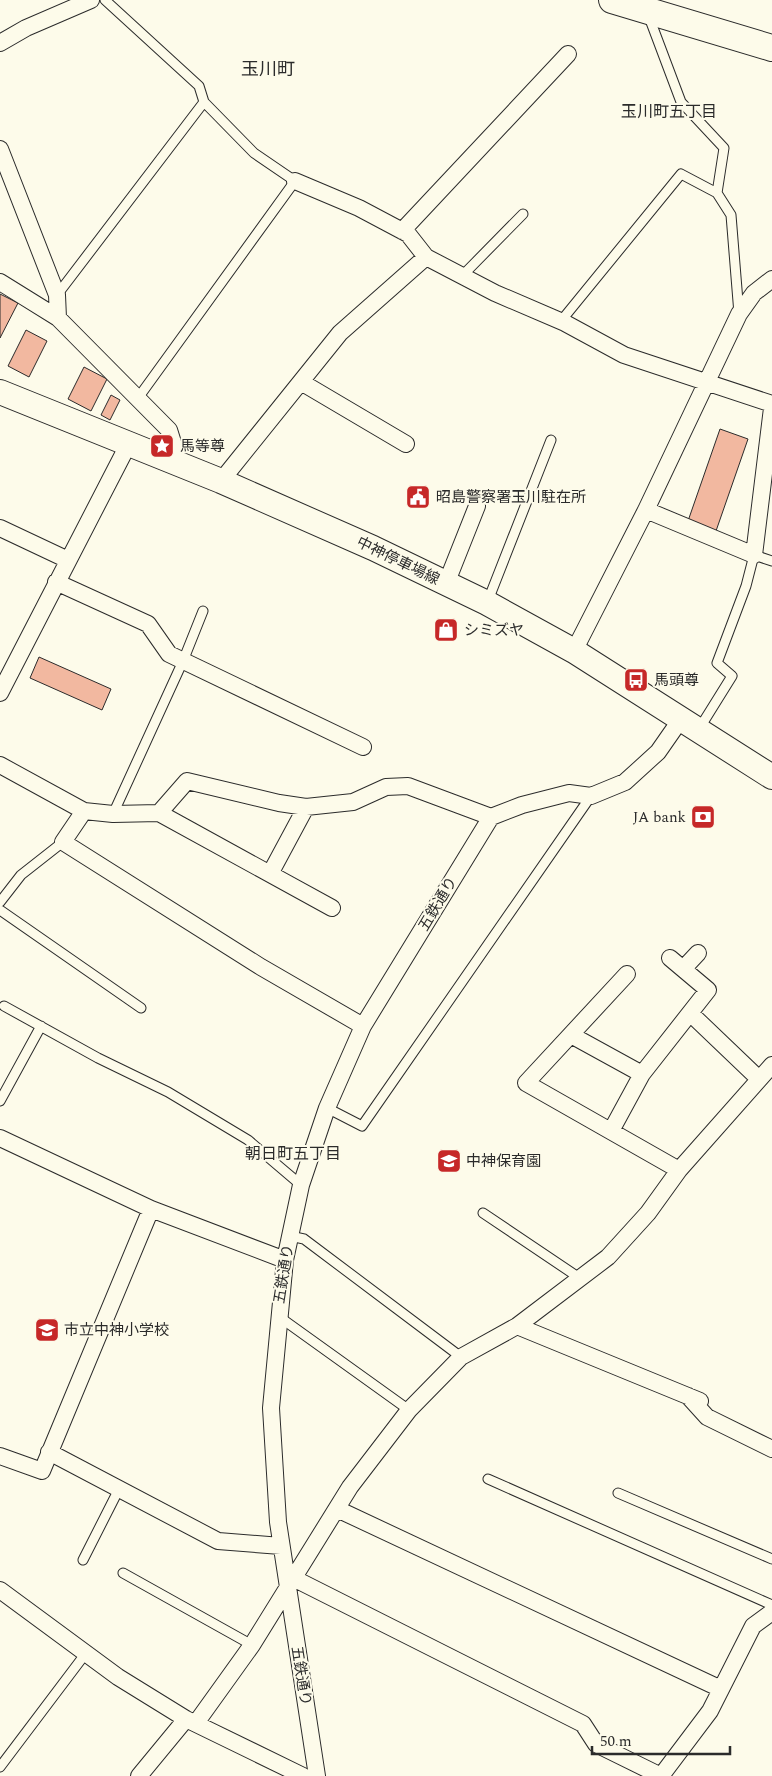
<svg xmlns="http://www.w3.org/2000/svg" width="772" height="1776" font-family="Spectral,'Noto Sans JP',serif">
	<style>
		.building { fill: #f2b8a0; stroke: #2b2b2b }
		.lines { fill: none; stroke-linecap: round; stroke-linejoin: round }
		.service-casing { stroke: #2b2b2b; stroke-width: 11 }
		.minor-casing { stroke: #2b2b2b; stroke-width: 18 }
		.secondary-casing { stroke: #2b2b2b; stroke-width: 26 }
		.primary-casing { stroke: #2b2b2b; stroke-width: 28 }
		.service { stroke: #fdfbea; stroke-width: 9 }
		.minor { stroke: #fdfbea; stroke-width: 16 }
		.secondary { stroke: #fdfbea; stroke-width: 24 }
		.primary { stroke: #fdfbea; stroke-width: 26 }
		.labels { text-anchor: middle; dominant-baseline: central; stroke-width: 4; stroke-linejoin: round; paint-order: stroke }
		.poi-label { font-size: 15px; fill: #2b2b2b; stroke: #fdfbea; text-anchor: start }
		.street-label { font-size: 15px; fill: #2b2b2b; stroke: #fdfbea }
		.neighbourhood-label { font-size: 16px; fill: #2b2b2b; stroke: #fdfbea }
		.quarter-label { font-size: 18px; fill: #2b2b2b; stroke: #fdfbea }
	</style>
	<rect width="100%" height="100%" fill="#fdfbea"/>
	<path class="building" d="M0,294l18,9 -18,35z
		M26,330l21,11 -18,36 -21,-11z
		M84,367l23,12 -16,32 -23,-12z
		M111,395l9,5 -10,20 -9,-5z
		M720,429l28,10 -32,92 -28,-10z
		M39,657l72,32 -9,21 -72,-32z"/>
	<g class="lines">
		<defs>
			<path id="service" d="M105,0l94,86 5,16 50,51 41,28 -157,217
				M649,17l32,85 43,46 -7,45 14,22 8,99
				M462,276l61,-62
				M57,295l147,-193
				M561,321l120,-147 36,19
				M487,603l64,-163
				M699,729l33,-53 -15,-13 29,-77 8,-31 18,6
				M113,814l70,-153 20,-50
				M0,902l21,-27 42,-33
				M0,910l141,98
				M4,1006l94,52 70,34 80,48 53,45
				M0,1101l41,-75
				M327,1108l35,18 229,-330
				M483,1213l98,66
				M290,1236l14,3 157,118
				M278,1316l131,94
				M488,1479l284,126
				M618,1493l154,66
				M83,1560l36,-71
				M123,1573l129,72
				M0,1767l86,-114"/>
			<path id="minor" d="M0,43l26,-15 65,-28
				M0,149l57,146 1,23
				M295,181l64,27 49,26 18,23 69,36 70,30 59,32 148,49
				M402,231l166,-177
				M0,282l58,36 111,112 5,16 -3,14
				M301,382l105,62
				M221,481l119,-148 86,-76
				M646,510l108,45 18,-147
				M0,528l68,32
				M56,582l92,42 21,30 194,93
				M446,584l31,-78
				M574,651l72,-141 93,-196 15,-21 18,-14
				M0,693l129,-250
				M0,765l84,46 29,3 46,-1 28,-32 92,22 27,4 47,-5 33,-15 22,-1 83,31 31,-12 47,-12 22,3 34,-14 33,-30 23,-33
				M84,811l-21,31 198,125 102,59
				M159,813l173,95
				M270,874l36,-67
				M683,969l15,-16
				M627,974l-101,109 153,87
				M690,1013l69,66
				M571,1035l71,39
				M611,1131l31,-57 66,-84 -38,-32
				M0,1138l151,71 134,51
				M517,1326l183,75
				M688,1396l19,21 65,32
				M49,1452l169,89 63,5
				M0,1456l42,15 109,-262
				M337,1509l384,180
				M293,1578l290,146 13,20 65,32
				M0,1590l118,87 68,42 117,57
				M196,1723l56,-78 98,-158 59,-77 52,-53 56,-31 91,-69 40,-44 31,-43 93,-105
				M139,1776l47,-57
				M317,1776l-39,-254 -7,-114 14,-148 16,-75 26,-77 36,-82 128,-209
				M661,1776l49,-65 43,-85 19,-14"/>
			<path id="secondary" d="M0,392l221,89 152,67 114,55 87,48 198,126"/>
			<path id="primary" d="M612,0l160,48"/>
		</defs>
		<use href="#service" class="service-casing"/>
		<use href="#minor" class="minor-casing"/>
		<use href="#secondary" class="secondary-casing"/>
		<use href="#primary" class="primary-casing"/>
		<use href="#service" class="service"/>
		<use href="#minor" class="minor"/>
		<use href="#secondary" class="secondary"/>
		<use href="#primary" class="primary"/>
	</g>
	<defs>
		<symbol id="sight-square" viewBox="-11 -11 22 22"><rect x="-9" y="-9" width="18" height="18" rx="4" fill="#c62828" stroke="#fdfbea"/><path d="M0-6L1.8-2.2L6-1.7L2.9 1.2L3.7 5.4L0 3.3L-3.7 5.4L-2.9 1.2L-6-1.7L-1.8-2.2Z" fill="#fff"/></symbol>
		<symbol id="civic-square" viewBox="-11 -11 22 22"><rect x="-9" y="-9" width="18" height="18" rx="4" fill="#c62828" stroke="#fdfbea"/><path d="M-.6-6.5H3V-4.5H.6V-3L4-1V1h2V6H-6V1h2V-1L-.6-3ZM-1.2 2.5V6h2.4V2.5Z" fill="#fff"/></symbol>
		<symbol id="shop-square" viewBox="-11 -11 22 22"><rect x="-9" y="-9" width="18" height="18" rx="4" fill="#c62828" stroke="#fdfbea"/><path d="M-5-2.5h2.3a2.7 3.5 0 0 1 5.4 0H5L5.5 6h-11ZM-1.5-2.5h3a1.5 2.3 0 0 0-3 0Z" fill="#fff"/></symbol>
		<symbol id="bus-square" viewBox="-11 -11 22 22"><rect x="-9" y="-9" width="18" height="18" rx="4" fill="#c62828" stroke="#fdfbea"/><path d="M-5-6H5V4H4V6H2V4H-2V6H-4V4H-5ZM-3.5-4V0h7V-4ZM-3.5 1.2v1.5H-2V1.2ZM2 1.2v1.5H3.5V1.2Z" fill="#fff"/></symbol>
		<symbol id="bank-square" viewBox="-11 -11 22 22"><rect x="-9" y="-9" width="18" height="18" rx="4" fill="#c62828" stroke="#fdfbea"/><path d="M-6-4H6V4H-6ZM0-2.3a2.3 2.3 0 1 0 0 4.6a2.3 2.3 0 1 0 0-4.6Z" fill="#fff"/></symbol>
		<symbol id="school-square" viewBox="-11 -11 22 22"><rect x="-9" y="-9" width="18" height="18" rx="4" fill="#c62828" stroke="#fdfbea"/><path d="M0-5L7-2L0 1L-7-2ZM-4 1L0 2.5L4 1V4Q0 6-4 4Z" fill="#fff"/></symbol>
	</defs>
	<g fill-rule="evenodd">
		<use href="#sight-square" x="148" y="432" width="28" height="28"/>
		<use href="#civic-square" x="404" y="483" width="28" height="28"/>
		<use href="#shop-square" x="432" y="616" width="28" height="28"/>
		<use href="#bus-square" x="622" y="666" width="28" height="28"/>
		<use href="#bank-square" x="689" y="803" width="28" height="28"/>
		<use href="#school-square" x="435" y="1147" width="28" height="28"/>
		<use href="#school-square" x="33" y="1316" width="28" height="28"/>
	</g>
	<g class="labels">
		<g class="poi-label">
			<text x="180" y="446">馬等尊</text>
			<text x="436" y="497">昭島警察署玉川駐在所</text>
			<text x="464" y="630">シミズヤ</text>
			<text x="654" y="680">馬頭尊</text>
			<text x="686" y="817" text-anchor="end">JA bank</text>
			<text x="466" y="1161">中神保育園</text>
			<text x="64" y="1330">市立中神小学校</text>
		</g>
		<g class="street-label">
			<text transform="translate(398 561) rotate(26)">中神停車場線</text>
			<text transform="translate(438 904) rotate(-59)">五鉄通り</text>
			<text transform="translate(284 1274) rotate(-81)">五鉄通り</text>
			<text transform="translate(301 1676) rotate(81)">五鉄通り</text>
		</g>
		<g class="neighbourhood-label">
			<text x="669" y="112">玉川町五丁目</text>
			<text x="293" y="1154">朝日町五丁目</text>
		</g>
		<g class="quarter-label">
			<text x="268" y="69">玉川町</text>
		</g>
	</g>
	<path d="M592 1746v8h138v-8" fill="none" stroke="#2b2b2b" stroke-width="2.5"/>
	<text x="600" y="1746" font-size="15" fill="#2b2b2b" stroke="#fdfbea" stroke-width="4" paint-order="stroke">50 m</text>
</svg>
